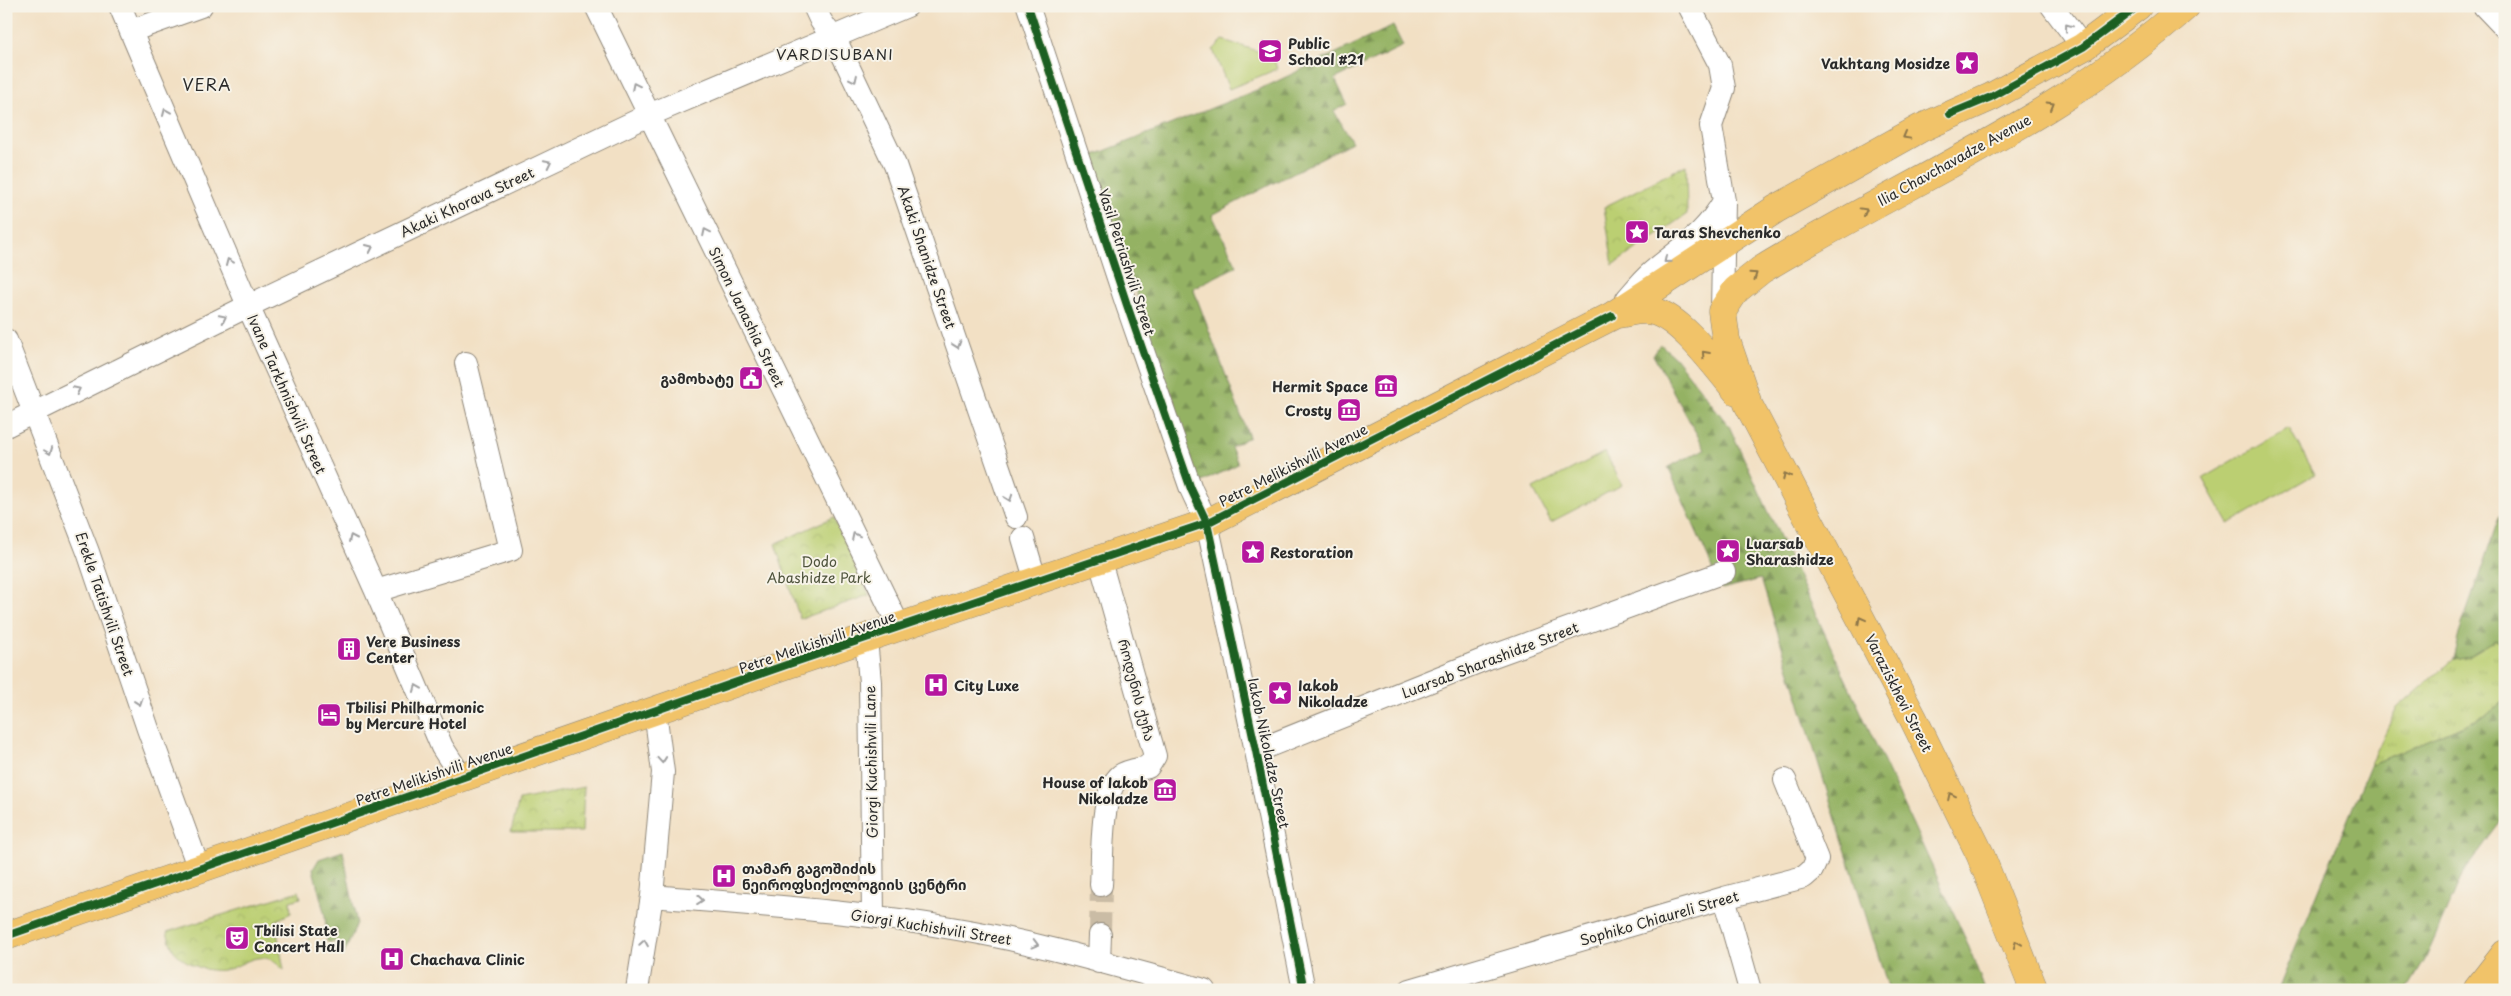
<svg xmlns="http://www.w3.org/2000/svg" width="2511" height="996" font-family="'Playpen Sans','Noto Sans Georgian',sans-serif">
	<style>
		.grass { fill: url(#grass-tufts); stroke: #737d4e }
		.forest { fill: url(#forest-firs); stroke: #606e48 }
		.park { fill: url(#park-crowns); stroke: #737d4e }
		.pitch { fill: #bbcf72; stroke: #737d4e }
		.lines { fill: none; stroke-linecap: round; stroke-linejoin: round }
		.minor-tunnel { stroke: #cabca5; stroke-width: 22; stroke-dasharray: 22 11; stroke-linecap: butt }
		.minor-casing { stroke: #8e8678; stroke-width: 24 }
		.major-casing { stroke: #8e8678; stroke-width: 29 }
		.minor { stroke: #fff; stroke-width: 22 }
		.major { stroke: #f1c369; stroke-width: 28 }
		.cycleway-casing { stroke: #f7f3e8; stroke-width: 11 }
		.cycleway { stroke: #1b5e20; stroke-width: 8 }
		.oneway { stroke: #a0a0a0 }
		.oneway2 { stroke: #8e774a }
		.labels { text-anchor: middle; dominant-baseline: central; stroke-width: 4; stroke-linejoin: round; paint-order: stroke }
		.poi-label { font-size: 14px; font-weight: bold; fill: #2b2b2b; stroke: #f7f3e8; text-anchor: start }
		.street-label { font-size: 14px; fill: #2b2b2b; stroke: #f7f3e8 }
		.park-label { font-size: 14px; fill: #4f543d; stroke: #f7f3e8 }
		.neighbourhood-label { font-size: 15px; letter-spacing: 1px; fill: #2b2b2b; stroke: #f7f3e8 }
		.quarter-label { font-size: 16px; letter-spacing: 1px; fill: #2b2b2b; stroke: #f7f3e8 }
	</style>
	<defs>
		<pattern id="grass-tufts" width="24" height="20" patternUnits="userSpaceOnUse" patternTransform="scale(1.25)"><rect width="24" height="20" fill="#bbcf72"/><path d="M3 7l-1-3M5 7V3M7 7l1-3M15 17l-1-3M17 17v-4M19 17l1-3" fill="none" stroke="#a1b263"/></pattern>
		<pattern id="forest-firs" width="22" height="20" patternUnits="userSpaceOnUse" patternTransform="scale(1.25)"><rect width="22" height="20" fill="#94b264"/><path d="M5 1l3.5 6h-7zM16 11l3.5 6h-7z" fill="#799153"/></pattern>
		<pattern id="park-crowns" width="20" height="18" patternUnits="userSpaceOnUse" patternTransform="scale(1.25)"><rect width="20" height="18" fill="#bbcf72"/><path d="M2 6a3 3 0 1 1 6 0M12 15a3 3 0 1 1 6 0" fill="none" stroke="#a1b263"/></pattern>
	</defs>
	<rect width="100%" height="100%" fill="#f7f3e8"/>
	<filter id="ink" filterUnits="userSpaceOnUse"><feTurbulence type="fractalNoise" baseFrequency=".02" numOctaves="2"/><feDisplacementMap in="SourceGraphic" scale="10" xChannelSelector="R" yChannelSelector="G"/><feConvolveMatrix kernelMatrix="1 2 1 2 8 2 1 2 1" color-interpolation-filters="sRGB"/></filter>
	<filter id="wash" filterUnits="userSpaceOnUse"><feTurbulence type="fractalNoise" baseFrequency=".0096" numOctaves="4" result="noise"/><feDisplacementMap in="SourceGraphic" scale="20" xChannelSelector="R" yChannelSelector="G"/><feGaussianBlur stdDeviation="1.12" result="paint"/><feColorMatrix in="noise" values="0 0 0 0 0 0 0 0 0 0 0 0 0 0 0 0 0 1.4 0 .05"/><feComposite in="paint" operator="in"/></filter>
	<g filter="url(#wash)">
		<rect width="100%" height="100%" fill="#f2e0c4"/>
		<path class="grass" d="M2497,640l8,7v52l-18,16 -117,50 27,-57 56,-49 17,-3z"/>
		<path class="forest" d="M1393,26l10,20 -68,33 12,25 -13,7 18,31 -140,73 25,51 -44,22 56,149 -18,10 7,17 -40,20 -106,-328 177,-71z
			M1660,344l15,13 54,69 238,516 18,48h-96l-128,-411 -39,10 -54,-122 37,-18 -52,-94z
			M2505,510v137l-8,-7 -27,16 -17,3 6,-25 40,-117z
			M2505,699v117l-42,57 -38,87 -18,30h-129l92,-225 117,-50z
			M343,851l14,73 -13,30 -4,-12h-13l-2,-26 -12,-47 6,-10z"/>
		<path class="park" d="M1686,165l1,49 -74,51 -9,-58z
			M834,517l35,78 -69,24 -25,-75z
			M584,787l-2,45h-71l8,-32z
			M299,891l2,7 -11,3 1,12 -16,8 9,49c-6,-5 -11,-11 -19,-12 -12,-2 -23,6 -33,10 -20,7 -45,-2 -58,-17 -3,-5 -5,-13 -7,-19z"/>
		<path class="pitch" d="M1223,40l50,16 4,13 -48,20 -16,-39z
			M2289,428l26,46 -86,50 -26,-46z
			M1605,452l17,33 -71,37 -18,-33z"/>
	</g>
	<g filter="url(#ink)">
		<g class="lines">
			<path class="minor-tunnel" d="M1100,935l1,-50"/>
			<defs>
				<path id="minor" d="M120,6l133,311 123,274 66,156 20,31
					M596,6l303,620
					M814,6l7,15 18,26 56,118 121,352
					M1028,6l99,299 64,184 16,34 49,228 48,239
					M1689,6l31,59 4,23 -13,38 13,75 -2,110
					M2052,6l31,41
					M2484,6l21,22
					M131,31l70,-25
					M1627,299c8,-9 15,-18 24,-26 29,-25 53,-37 73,-72
					M6,340l82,212 60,177 51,140
					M6,426l242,-120 401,-191 258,-109
					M1023,538l13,44
					M1100,561l55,195 -7,11c-8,2 -20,3 -27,8 -22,17 -18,83 -20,110
					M376,591l135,-41 -45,-187
					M866,639l4,43 3,234
					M1256,751l232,-93 236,-86
					M652,896c102,9 204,15 305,33 84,14 165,39 247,61
					M1724,898l26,92
					M1099,962l1,-27
					M637,990l15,-94 11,-124 -8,-61
					M1410,990l314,-92 80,-21 8,-7 5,-11 -32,-79"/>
				<path id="major" d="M1618,314c12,-2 24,-6 35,-3 30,8 64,57 84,80
					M6,936l783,-272 418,-141 405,-207 164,-107 145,-81 70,-31 92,-50 55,-41
					M2034,990l-54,-136 -67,-136 -165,-314 -22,-64 -4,-29 14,-21 25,-20c142,-87 300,-151 425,-264
					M2477,990l28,-36"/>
			</defs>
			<use href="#minor" class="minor-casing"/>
			<use href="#major" class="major-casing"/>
			<use href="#minor" class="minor"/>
			<use href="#major" class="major"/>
			<defs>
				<path id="cycleway" d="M1028,6l99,299 64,184 16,34 49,228 48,239
					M1950,114l41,-17 92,-50 55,-41
					M6,936l783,-272 418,-141 405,-207"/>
			</defs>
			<use href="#cycleway" class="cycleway-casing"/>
			<use href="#cycleway" class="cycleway"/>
		</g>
		<defs><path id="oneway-chevron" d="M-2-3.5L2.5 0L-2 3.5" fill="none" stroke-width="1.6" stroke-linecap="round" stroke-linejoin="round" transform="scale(1.25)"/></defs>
		<g class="oneway">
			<use href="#oneway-chevron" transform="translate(2068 27) rotate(-127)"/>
			<use href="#oneway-chevron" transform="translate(854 79) rotate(65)"/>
			<use href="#oneway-chevron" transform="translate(635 86) rotate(-116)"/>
			<use href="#oneway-chevron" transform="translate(166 112) rotate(-113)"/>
			<use href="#oneway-chevron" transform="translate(548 163) rotate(-26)"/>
			<use href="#oneway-chevron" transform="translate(706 232) rotate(-116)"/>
			<use href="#oneway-chevron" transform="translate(370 248) rotate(-25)"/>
			<use href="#oneway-chevron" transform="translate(1667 260) rotate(141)"/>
			<use href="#oneway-chevron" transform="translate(229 262) rotate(-113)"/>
			<use href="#oneway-chevron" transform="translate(223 318) rotate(-26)"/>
			<use href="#oneway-chevron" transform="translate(957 345) rotate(71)"/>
			<use href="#oneway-chevron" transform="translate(77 390) rotate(-26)"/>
			<use href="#oneway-chevron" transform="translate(49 451) rotate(69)"/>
			<use href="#oneway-chevron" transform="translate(1009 498) rotate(71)"/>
			<use href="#oneway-chevron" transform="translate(855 536) rotate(-116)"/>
			<use href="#oneway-chevron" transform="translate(352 538) rotate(-114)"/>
			<use href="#oneway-chevron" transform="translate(417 688) rotate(-113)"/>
			<use href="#oneway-chevron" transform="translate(139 702) rotate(71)"/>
			<use href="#oneway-chevron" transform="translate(662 760) rotate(85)"/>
			<use href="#oneway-chevron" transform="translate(700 900) rotate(5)"/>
			<use href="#oneway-chevron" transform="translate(644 943) rotate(-81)"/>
			<use href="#oneway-chevron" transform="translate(1035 944) rotate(15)"/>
		</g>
		<g class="oneway2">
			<use href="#oneway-chevron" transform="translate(2051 105) rotate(-30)"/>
			<use href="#oneway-chevron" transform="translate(1906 136) rotate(151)"/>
			<use href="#oneway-chevron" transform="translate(1864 211) rotate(-29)"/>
			<use href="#oneway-chevron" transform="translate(1754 275) rotate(-35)"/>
			<use href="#oneway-chevron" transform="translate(1705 354) rotate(-132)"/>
			<use href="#oneway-chevron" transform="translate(1786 476) rotate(-118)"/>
			<use href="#oneway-chevron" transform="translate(1861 620) rotate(-118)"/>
			<use href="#oneway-chevron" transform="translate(1951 796) rotate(-116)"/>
			<use href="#oneway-chevron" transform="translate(2017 944) rotate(-112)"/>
		</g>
	</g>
	<defs>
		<symbol id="school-square" viewBox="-11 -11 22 22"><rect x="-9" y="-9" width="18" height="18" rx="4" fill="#b5179e" stroke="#f7f3e8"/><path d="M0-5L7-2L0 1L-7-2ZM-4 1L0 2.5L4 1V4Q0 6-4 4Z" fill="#fff"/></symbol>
		<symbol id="sight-square" viewBox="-11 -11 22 22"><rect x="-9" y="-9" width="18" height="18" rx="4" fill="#b5179e" stroke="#f7f3e8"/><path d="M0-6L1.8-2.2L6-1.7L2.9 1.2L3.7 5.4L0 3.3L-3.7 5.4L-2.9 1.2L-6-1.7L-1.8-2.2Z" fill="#fff"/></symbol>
		<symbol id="civic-square" viewBox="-11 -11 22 22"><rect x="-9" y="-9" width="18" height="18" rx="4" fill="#b5179e" stroke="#f7f3e8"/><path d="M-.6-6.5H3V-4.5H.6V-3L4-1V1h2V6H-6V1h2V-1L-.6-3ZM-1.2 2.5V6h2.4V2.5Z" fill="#fff"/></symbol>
		<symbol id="museum-square" viewBox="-11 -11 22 22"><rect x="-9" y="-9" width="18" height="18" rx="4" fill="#b5179e" stroke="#f7f3e8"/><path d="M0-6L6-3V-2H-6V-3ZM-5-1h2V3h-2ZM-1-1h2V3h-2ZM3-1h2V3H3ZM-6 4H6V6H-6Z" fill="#fff"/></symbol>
		<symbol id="building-square" viewBox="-11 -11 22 22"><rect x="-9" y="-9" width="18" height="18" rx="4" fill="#b5179e" stroke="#f7f3e8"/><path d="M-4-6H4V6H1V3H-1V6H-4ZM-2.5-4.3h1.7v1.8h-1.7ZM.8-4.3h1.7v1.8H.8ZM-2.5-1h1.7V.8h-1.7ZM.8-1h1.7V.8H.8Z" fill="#fff"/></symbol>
		<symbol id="hospital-square" viewBox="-11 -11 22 22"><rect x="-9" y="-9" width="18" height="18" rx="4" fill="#b5179e" stroke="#f7f3e8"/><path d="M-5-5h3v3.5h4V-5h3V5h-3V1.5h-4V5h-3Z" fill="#fff"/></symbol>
		<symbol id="hotel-square" viewBox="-11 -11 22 22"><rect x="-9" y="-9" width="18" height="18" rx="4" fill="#b5179e" stroke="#f7f3e8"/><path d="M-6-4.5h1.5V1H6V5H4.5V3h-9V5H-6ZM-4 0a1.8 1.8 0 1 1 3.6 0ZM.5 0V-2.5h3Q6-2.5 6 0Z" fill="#fff"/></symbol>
		<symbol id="theatre-square" viewBox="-11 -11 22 22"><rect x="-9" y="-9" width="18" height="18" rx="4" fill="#b5179e" stroke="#f7f3e8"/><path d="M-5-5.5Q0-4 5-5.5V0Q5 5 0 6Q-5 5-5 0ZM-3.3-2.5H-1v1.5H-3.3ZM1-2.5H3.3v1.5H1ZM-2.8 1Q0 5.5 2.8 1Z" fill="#fff"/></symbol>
	</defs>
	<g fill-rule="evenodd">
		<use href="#school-square" x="1256" y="37" width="28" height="28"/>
		<use href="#sight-square" x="1953" y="49" width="28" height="28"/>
		<use href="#sight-square" x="1623" y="218" width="28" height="28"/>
		<use href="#civic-square" x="737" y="364" width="28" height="28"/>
		<use href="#museum-square" x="1372" y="372" width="28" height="28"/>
		<use href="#museum-square" x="1335" y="396" width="28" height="28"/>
		<use href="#sight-square" x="1714" y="537" width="28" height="28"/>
		<use href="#sight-square" x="1239" y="538" width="28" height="28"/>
		<use href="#building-square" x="335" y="635" width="28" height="28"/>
		<use href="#hospital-square" x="922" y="671" width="28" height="28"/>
		<use href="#sight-square" x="1266" y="679" width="28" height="28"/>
		<use href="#hotel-square" x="315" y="701" width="28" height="28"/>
		<use href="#museum-square" x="1151" y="776" width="28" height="28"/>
		<use href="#hospital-square" x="710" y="862" width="28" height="28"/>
		<use href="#theatre-square" x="223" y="924" width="28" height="28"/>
		<use href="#hospital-square" x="378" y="945" width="28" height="28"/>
	</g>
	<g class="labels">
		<g class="poi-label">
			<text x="1288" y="43">Public<tspan x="1288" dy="16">School #21</tspan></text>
			<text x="1950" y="63" text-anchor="end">Vakhtang Mosidze</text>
			<text x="1654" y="232">Taras Shevchenko</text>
			<text x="734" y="378" text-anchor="end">გამოხატე</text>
			<text x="1368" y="386" text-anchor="end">Hermit Space</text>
			<text x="1332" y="410" text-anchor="end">Crosty</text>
			<text x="1746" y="543">Luarsab<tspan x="1746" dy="16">Sharashidze</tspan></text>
			<text x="1270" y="552">Restoration</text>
			<text x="366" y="641">Vere Business<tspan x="366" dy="16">Center</tspan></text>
			<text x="954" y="685">City Luxe</text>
			<text x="1298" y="685">Iakob<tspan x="1298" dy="16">Nikoladze</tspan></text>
			<text x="346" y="707">Tbilisi Philharmonic<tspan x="346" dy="16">by Mercure Hotel</tspan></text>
			<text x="1148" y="782" text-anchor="end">House of Iakob<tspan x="1148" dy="16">Nikoladze</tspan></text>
			<text x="742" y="868">თამარ გაგოშიძის<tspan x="742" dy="16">ნეიროფსიქოლოგიის ცენტრი</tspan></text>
			<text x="254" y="930">Tbilisi State<tspan x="254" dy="16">Concert Hall</tspan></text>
			<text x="410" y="959">Chachava Clinic</text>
		</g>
		<g class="street-label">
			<text transform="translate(1954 160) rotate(-29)">Ilia Chavchavadze Avenue</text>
			<text transform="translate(467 202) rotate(-25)">Akaki Khorava Street</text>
			<text transform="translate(927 257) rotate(71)">Akaki Shanidze Street</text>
			<text transform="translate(1127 262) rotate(72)">Vasil Petriashvili Street</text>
			<text transform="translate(747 317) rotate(64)">Simon Janashia Street</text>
			<text transform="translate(287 394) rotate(66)">Ivane Tarkhnishvili Street</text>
			<text transform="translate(1293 465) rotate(-27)">Petre Melikishvili Avenue</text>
			<text transform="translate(105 604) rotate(71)">Erekle Tatishvili Street</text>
			<text transform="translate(817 642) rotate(-19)">Petre Melikishvili Avenue</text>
			<text transform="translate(1490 660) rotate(-21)">Luarsab Sharashidze Street</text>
			<text transform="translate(1137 690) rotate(75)">როდენის ქუჩა</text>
			<text transform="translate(1899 693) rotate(63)">Varaziskhevi Street</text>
			<text transform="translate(1269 753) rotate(78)">Iakob Nikoladze Street</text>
			<text transform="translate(871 762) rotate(-91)">Giorgi Kuchishvili Lane</text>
			<text transform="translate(434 774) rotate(-19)">Petre Melikishvili Avenue</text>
			<text transform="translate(1659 918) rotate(-16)">Sophiko Chiaureli Street</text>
			<text transform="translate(931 927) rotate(9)">Giorgi Kuchishvili Street</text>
		</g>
		<g class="park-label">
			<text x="819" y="561">Dodo<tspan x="819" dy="16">Abashidze Park</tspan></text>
		</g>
		<g class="neighbourhood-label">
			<text x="835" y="53">VARDISUBANI</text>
		</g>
		<g class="quarter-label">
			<text x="207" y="84">VERA</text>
		</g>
	</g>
	<rect width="2511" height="996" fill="none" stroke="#f7f3e8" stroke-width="25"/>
</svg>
